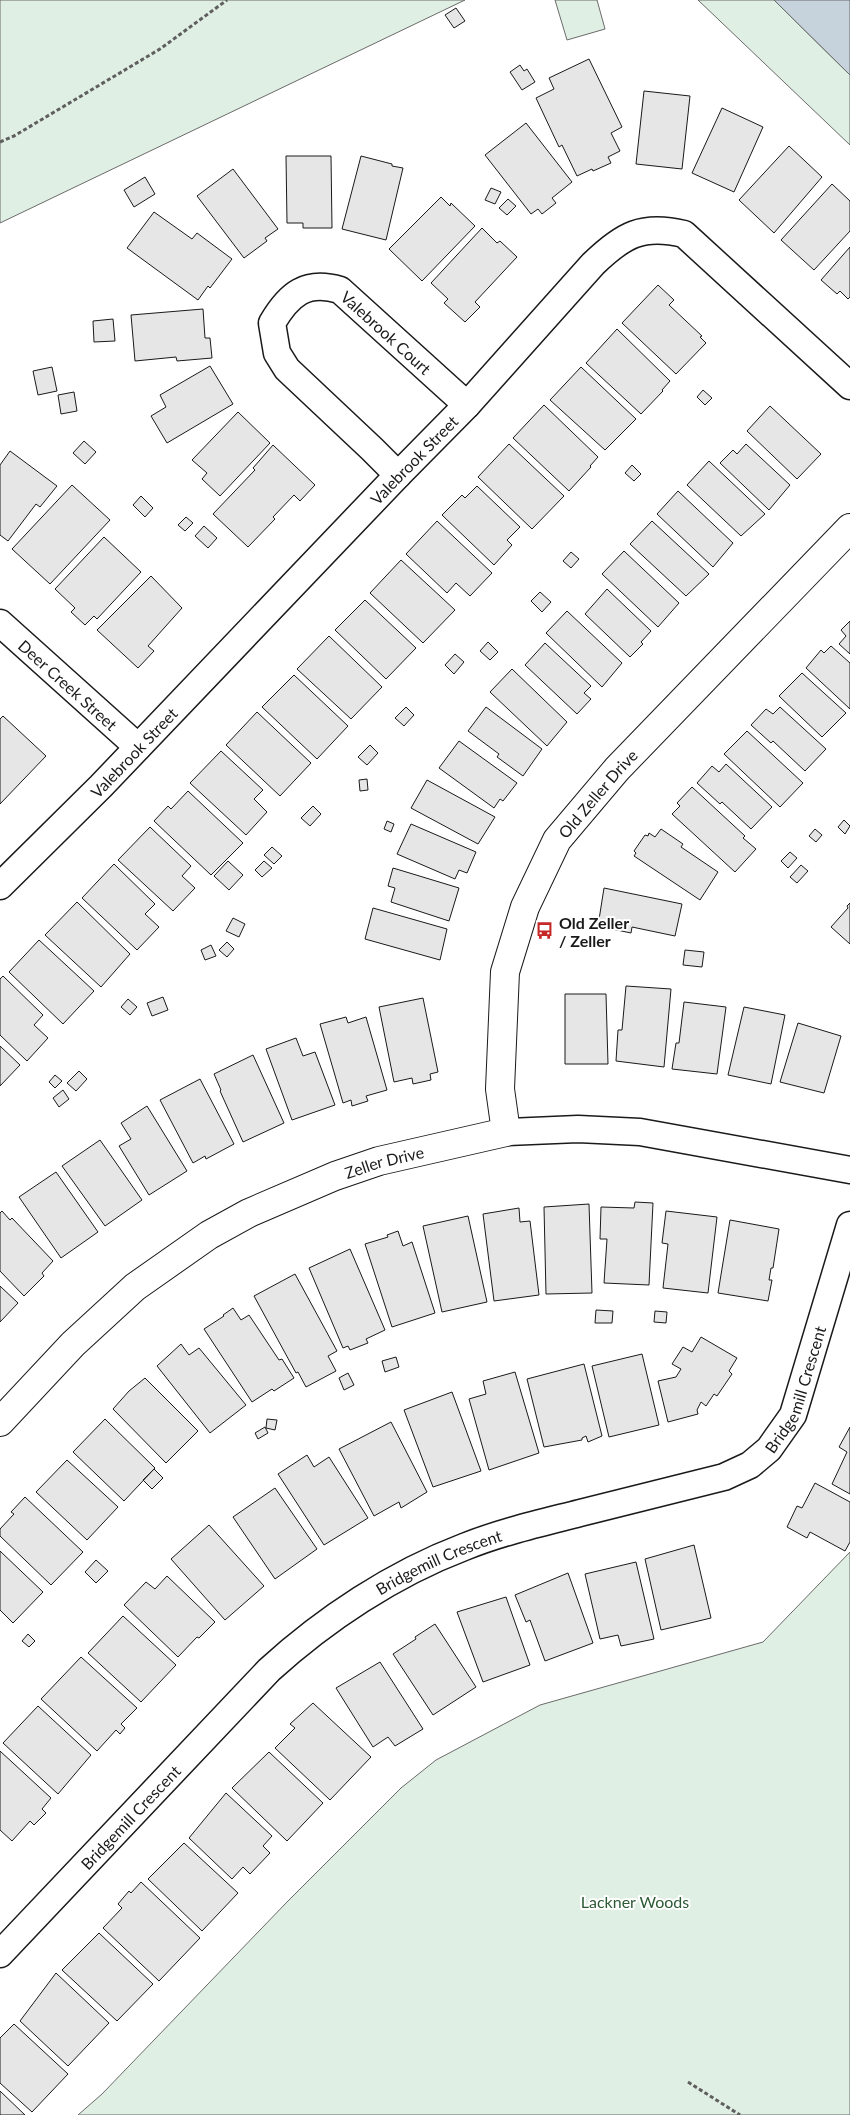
<svg xmlns="http://www.w3.org/2000/svg" width="850" height="2115" font-family="Lato,sans-serif">
	<style>
		.green { fill: #e0efe3; stroke: #6a6a6a }
		.water { fill: #c6d2dc; stroke: #6a6a6a }
		.building { fill: #e6e6e6; stroke: #1a1a1a }
		.lines { fill: none; stroke-linecap: round; stroke-linejoin: round }
		.minor-casing { stroke: #1a1a1a; stroke-width: 29 }
		.tertiary-casing { stroke: #1a1a1a; stroke-width: 30 }
		.path { stroke: #5f5f5f; stroke-width: 3; stroke-dasharray: 4 2.5; stroke-linecap: butt }
		.minor { stroke: #fff; stroke-width: 26 }
		.tertiary { stroke: #fff; stroke-width: 28 }
		.labels { text-anchor: middle; dominant-baseline: central; stroke-width: 4; stroke-linejoin: round; paint-order: stroke }
		.street-label { font-size: 16px; fill: #1a1a1a; stroke: #fff }
		.poi-label { font-size: 16px; font-weight: bold; fill: #1a1a1a; stroke: #fff; text-anchor: start }
		.park-label { font-size: 16px; fill: #2b5a34; stroke: #fff }
	</style>
	<rect width="100%" height="100%" fill="#fff"/>
	<path class="green" d="M0,0h465l-465,223z
		M555,0h42l8,29 -38,11z
		M698,0h76l76,75v70z
		M850,1552v563h-772l24,-21 185,-192 114,-114 35,-28 104,-55 223,-63z"/>
	<path class="water" d="M774,0h76v75z"/>
	<path class="building" d="M456,8l9,13 -11,7 -9,-13z
		M589,59l33,68 -11,6 9,18 -12,6 3,6 -18,8 -1,-2 -15,7 -15,-31 -3,2 -23,-49 18,-9 -5,-11z
		M520,65l4,6 3,-2 8,13 -13,8 -12,-18z
		M644,91l46,5 -8,73 -46,-5z
		M722,108l41,19 -29,65 -42,-19z
		M526,123l46,59 -20,16 4,5 -14,11 -4,-5 -7,5 -46,-59z
		M789,146l33,31 -48,56 -35,-33z
		M286,156h45l1,72h-29v-5h-16z
		M361,156l31,8v2l11,2 -17,72 -44,-11z
		M233,169l45,60 -13,9 2,3 -23,17 -47,-62z
		M145,177l10,17 -21,13 -10,-17z
		M832,184l18,17v30l-36,39 -33,-30z
		M491,188l10,4 -6,12 -10,-4z
		M441,197l9,9 1,-3 24,23 -53,55 -33,-32z
		M508,199l8,7 -9,9 -8,-7z
		M154,212l38,27 5,-6 35,26 -22,29 -2,-2 -10,14 -71,-52z
		M482,228l15,15 3,-2 17,16 -42,45 5,5 -15,15 -21,-19 4,-4 -17,-16z
		M850,247v50l-2,2 -8,-8 -3,3 -16,-14z
		M658,285l16,15 -5,5 33,31 -2,1 6,6 -30,31 -54,-51z
		M203,309l2,29h5l2,20 -35,3 -1,-4 -41,4 -4,-46z
		M113,319l2,22 -21,1 -1,-21z
		M617,329l53,52 -8,9 1,1 -22,23 -55,-51z
		M210,366l23,38 -66,39 -16,-27 15,-9 -6,-12z
		M52,367l5,24 -19,4 -5,-24z
		M581,367l55,52 -31,31 -55,-50z
		M703,390l9,8 -7,7 -8,-8z
		M74,392l3,19 -16,3 -3,-19z
		M544,405l54,52 -8,9 1,1 -22,24 -56,-53z
		M770,406l51,48 -24,25 -50,-48z
		M238,412l32,31 -50,53 -18,-17 5,-6 -15,-13z
		M84,441l12,11 -11,12 -12,-11z
		M509,444l55,52 -32,33 -54,-52z
		M746,444l44,41 -21,25 -49,-47 13,-13 4,4z
		M273,445l42,40 -15,16 -6,-6 -21,22 2,2 -27,28 -35,-33 42,-44 -2,-2z
		M10,451l47,35 -17,21 -4,-3 -28,37 -8,-6v-70z
		M709,461l56,53 -24,22 -54,-51z
		M632,465l9,9 -7,7 -9,-8z
		M72,485l38,35 -60,64 -38,-35z
		M477,486l43,41 -13,13 5,5 -18,20 -52,-50 20,-20 3,3z
		M678,491l55,52 -20,24 -56,-53z
		M141,496l12,12 -8,9 -12,-12z
		M186,517l7,6 -8,8 -7,-6z
		M437,521l55,52 -22,23 -14,-13 -9,10 -41,-39z
		M652,521l57,53 -23,22 -56,-52z
		M204,526l13,12 -9,10 -13,-12z
		M104,537l37,35 -44,47 -3,-3 -9,9 -14,-13 4,-4 -20,-19z
		M624,551l55,52 -21,24 -56,-53z
		M571,552l8,7 -8,9 -8,-7z
		M401,560l54,50 -32,33 -53,-50z
		M151,576l31,32 -34,38 6,5 -16,17 -41,-38z
		M607,589l44,42 -10,11 2,2 -13,13 -45,-43z
		M540,592l11,10 -9,10 -11,-11z
		M365,600l51,48 -30,31 -51,-49z
		M567,611l55,52 -20,24 -56,-54z
		M850,621v33l-11,-10 7,-8 -5,-6z
		M329,636l53,51 -31,32 -54,-50z
		M488,642l10,10 -8,8 -10,-9z
		M545,643l46,43 -7,7 7,6 -14,15 -52,-49z
		M831,646l19,17v46l-44,-41 15,-18 3,3z
		M455,654l9,8 -10,12 -9,-9z
		M512,669l55,53 -20,24 -57,-54z
		M802,673l44,40 -24,24 -43,-41z
		M294,675l54,51 -31,33 -55,-52z
		M406,707l8,8 -10,11 -9,-8z
		M486,707l56,42 -19,27 -26,-19 2,-3 -31,-23z
		M780,707l46,42 -21,22 -32,-30 -2,2 -20,-18 15,-16 7,5z
		M257,712l54,51 -31,33 -54,-51z
		M3,716l43,40 -46,48v-85z
		M747,731l56,52 -23,24 -56,-53z
		M459,741l58,42 -14,18 -3,-2 -6,9 -55,-40z
		M370,745l8,8 -11,12 -9,-8z
		M221,751l42,39 -9,9 13,13 -21,23 -56,-52z
		M726,764l46,43 -21,22 -29,-27 -2,2 -23,-21 15,-17 7,6z
		M367,779l1,11 -8,1 -1,-11z
		M427,780l68,37 -17,27 -67,-36z
		M692,787l53,49 -2,2 13,11 -21,23 -63,-58 8,-8 -3,-3z
		M188,791l55,52 -32,32 -57,-54 14,-15 3,3z
		M313,806l8,8 -11,12 -9,-8z
		M844,820l6,6 -5,8 -7,-7z
		M387,821l7,3 -3,8 -7,-3z
		M411,824l65,28 -9,21 -8,-3 -4,9 -58,-25z
		M150,827l41,39 -9,10 13,12 -22,23 -55,-51z
		M661,829l22,15 -2,3 37,25 -18,28 -66,-44 2,-3 -2,-2 11,-16 3,1 1,-3 6,4z
		M815,829l7,6 -6,7 -7,-6z
		M272,847l10,9 -8,8 -10,-9z
		M790,852l7,6 -9,10 -7,-7z
		M228,861l15,14 -14,15 -15,-14z
		M264,861l8,7 -10,9 -7,-7z
		M114,864l41,40 -10,10 14,13 -22,23 -55,-52z
		M801,865l7,6 -11,12 -7,-6z
		M393,868l66,20 -10,33 -58,-19 4,-14 -7,-2z
		M604,888l78,16 -7,32 -43,-9 -1,6 -33,-7z
		M77,902l53,52 -29,33 -56,-52z
		M850,903v41l-19,-17 17,-19 -1,-2z
		M373,908l74,21 -7,31 -75,-21z
		M233,918l12,6 -6,13 -13,-6z
		M39,940l55,51 -31,33 -54,-52z
		M227,942l7,7 -7,8 -8,-7z
		M211,945l5,11 -11,4 -4,-10z
		M685,950l19,2 -2,15 -19,-2z
		M3,976l40,39 -9,10 14,13 -21,23 -27,-26v-56z
		M626,986l45,3 -7,78 -48,-6 2,-31h4z
		M565,994h41l2,70h-43z
		M163,997l5,13 -16,6 -5,-13z
		M423,998l15,74 -8,2 1,6 -18,4 -1,-6 -18,4 -15,-75z
		M128,999l9,8 -7,8 -9,-8z
		M684,1002l42,5 -9,67 -45,-5 4,-26h3z
		M744,1007l41,8 -14,69 -43,-9z
		M346,1017l2,6 18,-6 21,73 -21,6 2,5 -16,5 -1,-6 -8,3 -23,-79z
		M798,1023l43,13 -17,57 -44,-11z
		M296,1038l7,18 12,-4 20,53 -43,15 -26,-71z
		M0,1046l20,19 -20,21z
		M253,1055l31,68 -41,19 -23,-51 1,-1 -7,-16z
		M79,1071l8,8 -11,12 -9,-8z
		M55,1075l7,6 -7,7 -6,-6z
		M200,1079l34,65 -28,15 -1,-3 -12,7 -33,-63z
		M63,1090l6,9 -10,8 -6,-9z
		M147,1106l40,65 -38,24 -30,-49 12,-7 -10,-16z
		M100,1140l42,60 -37,26 -43,-60z
		M56,1172l42,60 -37,26 -42,-61z
		M635,1202l18,1 -4,82 -45,-2 3,-44h-7l1,-32 33,1z
		M589,1204l3,89 -46,1 -2,-87z
		M519,1208l1,14 10,-1 9,74 -45,6 -11,-87z
		M2,1211l8,9 2,-2 41,43 -11,12 2,3 -20,20 -24,-25v-58z
		M666,1211l51,6 -9,76 -45,-5 5,-44 -6,-1z
		M468,1216l19,86 -45,10 -19,-86z
		M730,1220l49,9 -6,39h-2l-2,12h3l-4,21 -50,-8z
		M398,1231l5,15 9,-4 23,71 -43,14 -27,-83 23,-7 -1,-2z
		M350,1249l35,81 -19,9 2,4 -18,7 -2,-4 -5,2 -34,-80z
		M295,1274l42,77 -9,5 8,15 -30,16 -8,-15 -2,1 -42,-77z
		M0,1286l18,17 -18,19z
		M233,1308l8,12 8,-5 30,45 3,-1 12,19 -20,13 -2,-2 -20,13 -48,-73 20,-13 -1,-1z
		M596,1310l17,1 -1,12h-17z
		M655,1311l12,1 -1,11 -12,-1z
		M701,1337l36,21 -8,13 3,3 -15,22 -3,-2 -8,12 -5,-4 -4,8 1,4 -30,8 -10,-41 18,-4 5,-8 -9,-5 11,-17 9,5z
		M181,1344l8,11 10,-7 47,57 -36,28 -53,-67z
		M642,1354l17,71 -50,12 -17,-71z
		M396,1357l3,10 -14,5 -3,-11z
		M584,1364l18,72 -14,6 -2,-6 -4,2v2l-38,7 -17,-68z
		M515,1372l24,81 -50,17 -20,-71 17,-5 -3,-13z
		M348,1373l6,12 -10,5 -5,-12z
		M145,1378l53,53 -32,32 -53,-54 16,-18z
		M452,1392l29,79 -48,16 -29,-77z
		M105,1419l50,49 -31,33 -51,-49z
		M267,1419l10,1 -2,10 -9,-2z
		M391,1422l36,70 -26,16 -2,-6 -25,14 -35,-67z
		M265,1427l3,6 -10,6 -3,-6z
		M850,1427v67l-18,-10 15,-32 -8,-5z
		M307,1455l7,12 15,-10 39,61 -44,27 -46,-71z
		M67,1460l51,47 -31,33 -51,-48z
		M154,1469l9,9 -11,11 -9,-9z
		M815,1483l35,19v40l-5,9 -35,-19 -3,6 -20,-11 10,-21 5,2z
		M275,1488l42,61 -42,30 -42,-62z
		M25,1497l58,55 -32,33 -51,-49v-7l14,-15 -3,-2z
		M209,1525l55,61 -39,34 -54,-61z
		M694,1545l17,73 -50,12 -16,-71z
		M0,1551l43,41 -30,31 -13,-13z
		M96,1560l12,11 -12,12 -11,-11z
		M636,1562l18,77 -33,7 -3,-11 -18,4 -15,-65z
		M568,1573l25,70 -48,18 -15,-41 -4,2 -11,-27z
		M167,1576l48,46 -16,16 -2,-1 -19,20 -54,-52 22,-23 9,7z
		M506,1597l24,68 -47,17 -26,-70z
		M123,1616l53,49 -35,37 -53,-49z
		M435,1624l41,63 -43,28 -40,-61 23,-15 -1,-2z
		M28,1634l7,7 -6,6 -7,-6z
		M81,1657l56,51 -16,16 4,4 -5,6 -4,-4 -19,21 -56,-52z
		M380,1662l43,67 -28,17 -7,-9 -15,10 -37,-59z
		M313,1703l58,54 -41,43 -55,-52 20,-20 -5,-4z
		M38,1706l53,49 -33,39 -55,-51z
		M0,1751l51,47 -9,11 4,4 -12,12 -4,-4 -18,20 -12,-11z
		M269,1752l54,51 -36,38 -55,-53z
		M226,1793l46,43 -9,10 7,7 -20,21 -7,-7 -11,12 -43,-41z
		M184,1843l54,50 -36,38 -54,-52z
		M141,1882l59,56 -41,43 -56,-53 19,-20 -4,-4 11,-13 2,2z
		M99,1933l54,51 -36,37 -55,-51z
		M56,1973l53,50 -41,43 -48,-45z
		M14,2024l54,50 -36,38 -32,-29v-45z
		M0,2091l25,24h-25z"/>
	<g class="lines">
		<defs>
			<g id="minor">
				<path id="s1" d="M398,475l-26,-26 -85,-80 -10,-16 -5,-30c17,-29 34,-43 68,-33l127,115"/>
				<path id="s2" d="M0,623l138,124"/>
				<path id="s3" d="M0,886l101,-100 297,-311 69,-70 126,-141c30,-29 49,-40 91,-30l166,152"/>
				<path d="M506,1132l72,-3 62,3 210,38"/>
				<path id="s4" d="M0,1954l269,-284c56,-51 124,-96 195,-123 37,-15 77,-24 116,-34 48,-12 96,-24 144,-36l26,-12 19,-16 24,-34 57,-190"/>
			</g>
			<g id="tertiary">
				<path id="s5" d="M0,1422l73,-78 62,-57 74,-52 40,-22 86,-37 44,-15 127,-29 -6,-43 5,-117 20,-65 32,-67 60,-71 233,-241"/>
			</g>
		</defs>
		<use href="#minor" class="minor-casing"/>
		<use href="#tertiary" class="tertiary-casing"/>
		<path class="path" d="M0,142l14,-6 146,-87 67,-49
			M688,2082l52,33"/>
		<use href="#minor" class="minor"/>
		<use href="#tertiary" class="tertiary"/>
	</g>
	<defs>
		<symbol id="bus-bare" viewBox="-9 -9 18 18"><path d="M-5-6H5V4H4V6H2V4H-2V6H-4V4H-5ZM-3.5-4V0h7V-4ZM-3.5 1.2v1.5H-2V1.2ZM2 1.2v1.5H3.5V1.2Z" fill="#c62828" stroke="#fff" stroke-width="2.5" paint-order="stroke"/></symbol>
	</defs>
	<g fill-rule="evenodd">
		<use href="#bus-bare" x="532" y="918" width="25" height="25"/>
	</g>
	<g class="labels">
		<g class="street-label">
			<text stroke="none"><textPath href="#s1" startOffset="349">Valebrook Court</textPath></text>
			<text stroke="none"><textPath href="#s3" startOffset="594">Valebrook Street</textPath></text>
			<text stroke="none"><textPath href="#s2" startOffset="92">Deer Creek Street</textPath></text>
			<text stroke="none"><textPath href="#s3" startOffset="189">Valebrook Street</textPath></text>
			<text stroke="none"><textPath href="#s5" startOffset="962">Old Zeller Drive</textPath></text>
			<text stroke="none"><textPath href="#s5" startOffset="472">Zeller Drive</textPath></text>
			<text stroke="none"><textPath href="#s4" startOffset="1012">Bridgemill Crescent</textPath></text>
			<text stroke="none"><textPath href="#s4" startOffset="594">Bridgemill Crescent</textPath></text>
			<text stroke="none"><textPath href="#s4" startOffset="189">Bridgemill Crescent</textPath></text>
		</g>
		<g class="poi-label">
			<text x="559" y="922">Old Zeller<tspan x="559" dy="18">/ Zeller</tspan></text>
		</g>
		<g class="park-label">
			<text x="635" y="1901">Lackner Woods</text>
		</g>
	</g>
</svg>
